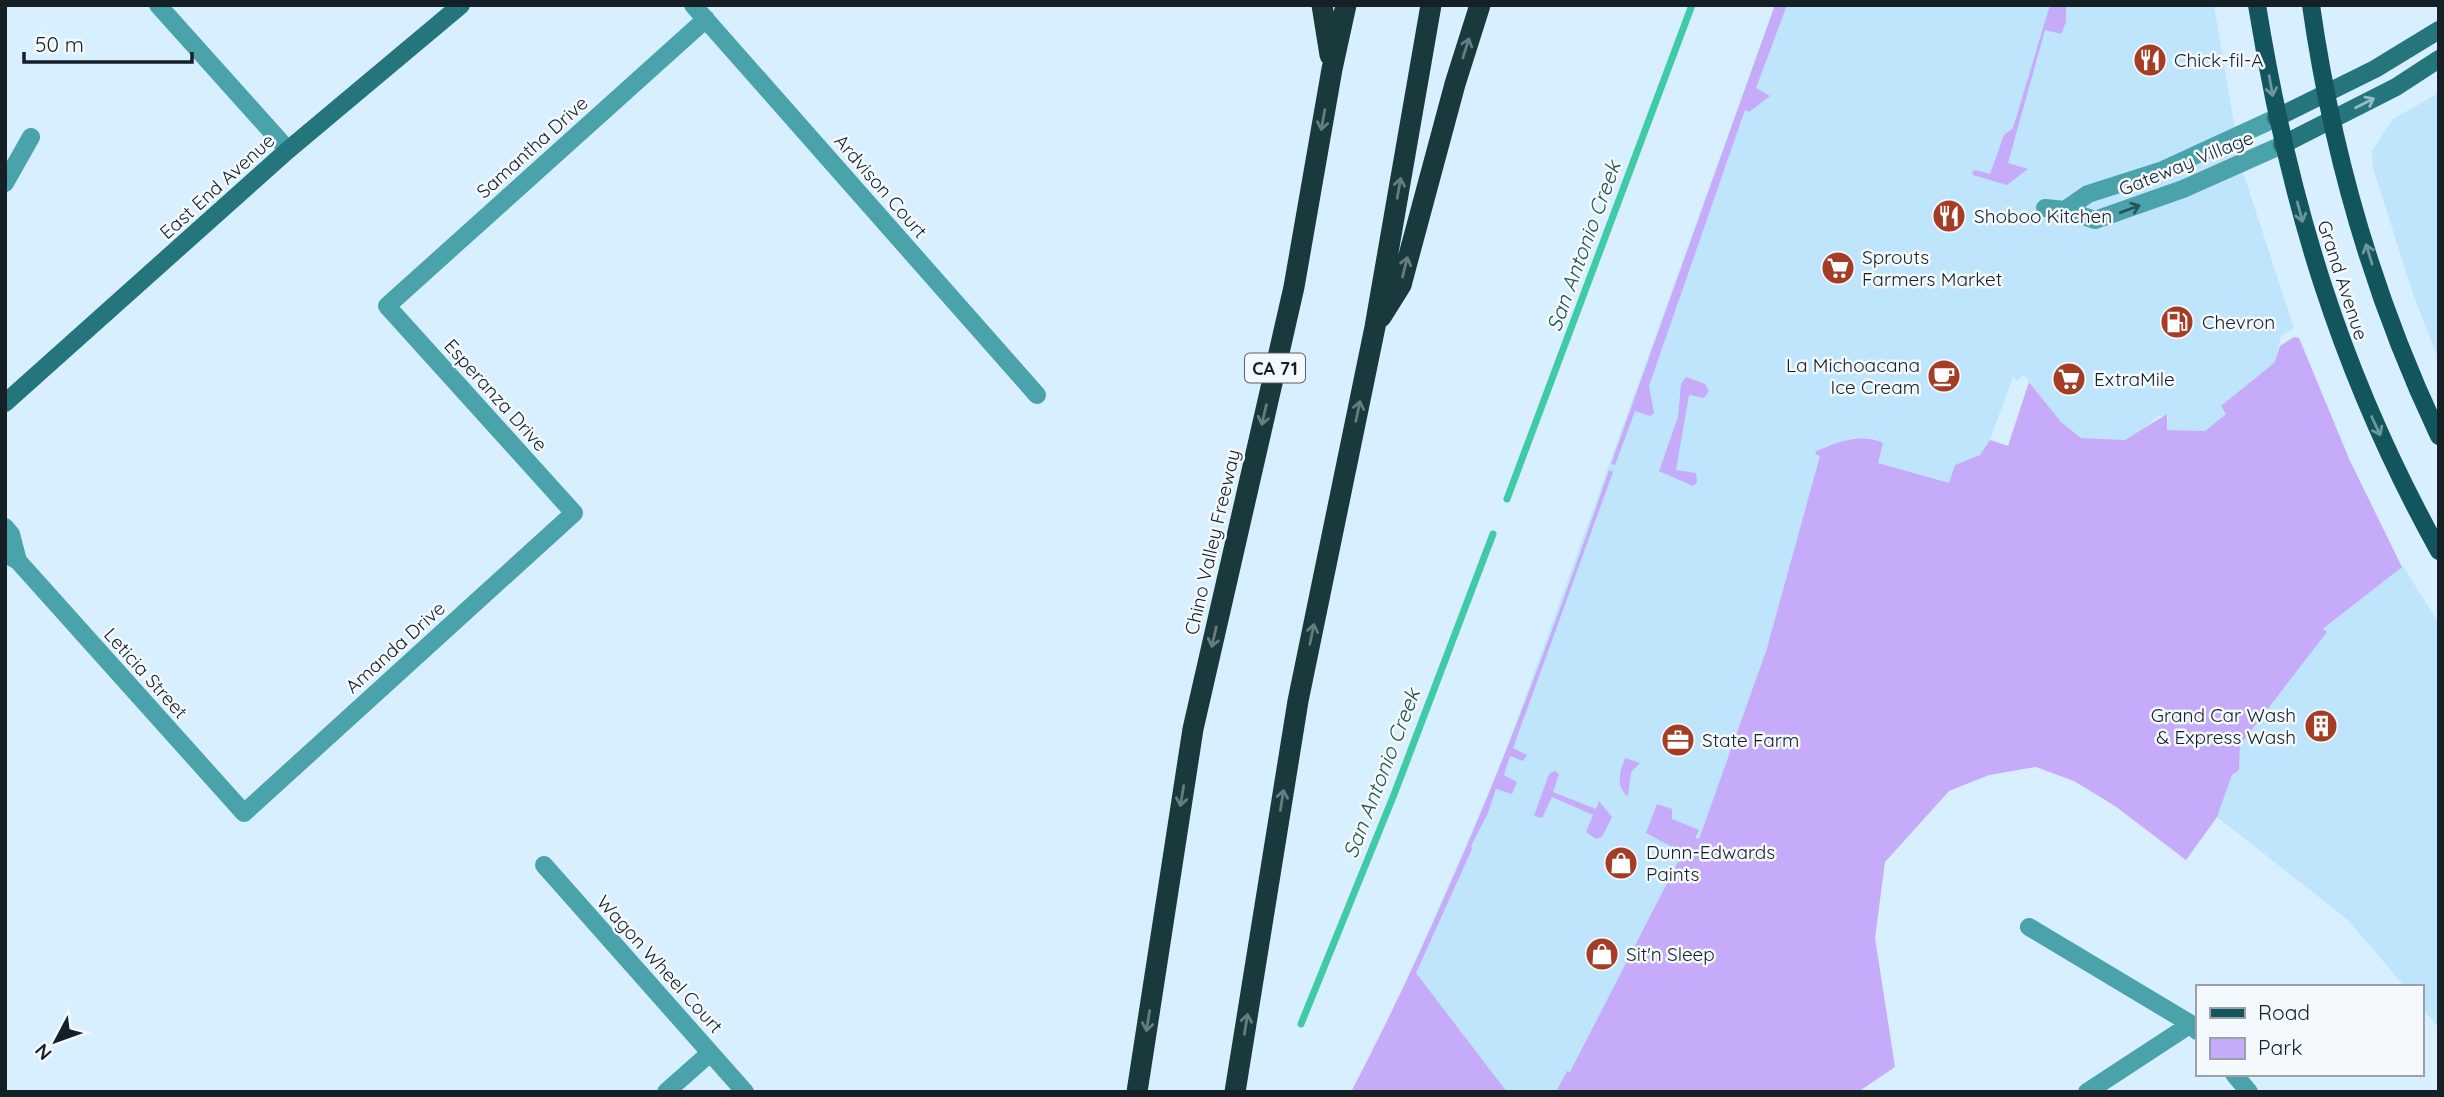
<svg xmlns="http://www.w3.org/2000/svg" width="2444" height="1097" font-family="Quicksand,sans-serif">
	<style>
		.built { fill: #bfe5fd }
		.green { fill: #c5abf9 }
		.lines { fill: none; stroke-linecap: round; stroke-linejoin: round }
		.stream { stroke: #41caa8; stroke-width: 7 }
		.minor { stroke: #4aa2aa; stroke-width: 18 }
		.secondary { stroke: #25757d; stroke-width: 18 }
		.primary { stroke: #13555c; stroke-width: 18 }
		.motorway { stroke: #1a393c; stroke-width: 21 }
		.oneway { stroke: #667c80 }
		.oneway2 { stroke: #6d979c }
		.oneway3 { stroke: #96bec3 }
		.oneway4 { stroke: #2a535b }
		.labels { text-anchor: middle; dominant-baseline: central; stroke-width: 5; stroke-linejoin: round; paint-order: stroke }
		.shield { fill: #f3f9fd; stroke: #576066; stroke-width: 2 }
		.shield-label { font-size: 18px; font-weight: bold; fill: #141f26 }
		.poi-label { font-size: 19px; fill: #141f26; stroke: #f3f9fd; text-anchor: start }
		.street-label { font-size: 19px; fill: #141f26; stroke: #f3f9fd }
		.water-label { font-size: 21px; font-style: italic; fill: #205648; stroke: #f3f9fd }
	</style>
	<rect width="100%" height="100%" fill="#d7effe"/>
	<path class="built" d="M1775,5h439l27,161 53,162 -13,8 -7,27 -53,44 6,6 -22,18 -38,-1 1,-14h-10l-19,17 -15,7 -43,-2 -20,-16 -37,-47 -7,6 -4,-4 -27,73 -12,9 -19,6 -6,19 -71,-21 -2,-24 -7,-1h-15l-38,13 -1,3 6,1 -47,172 -81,230 -127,235h-74l-86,-110 93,-212z
		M2439,93v267l-25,-63 -41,-129 -1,-17 21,-32z
		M2403,566l36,58v404l-18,-21v-20h-16l-57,-67 -131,-103 15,-42 7,-5 1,-25 87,-113 -4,-2z"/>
	<path class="green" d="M1775,5h12l-31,83 14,8 -21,16 -4,-2 -96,276 5,27 -4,3 -15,-5 -20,54 -4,-1z
		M2050,5h16v17l-5,12 -16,-4 -37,133 20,6 -21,16 -34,-10 -1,-3 3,-2 15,4 14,-39 9,-7z
		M2294,337l5,1 51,123 52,106 -79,62 4,3 -87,113 -1,25 -7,5 -15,42 -31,43 -71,-54 -41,-25 -38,-14 -47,8 -40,16 -64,71 -10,76 20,129 -37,25h-302l11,-21 3,1 110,-214 7,2 4,-8 -4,-3 -2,5 -39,-21 11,-29 15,5v10l27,11 -4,8 4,1 68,-191 53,-192 -5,-2 1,-3c23,-9 44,-19 67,-8l-5,20 71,20 6,-18 25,-10 10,-15 18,6 21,-64 32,40 20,16 44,2 42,-26v16l38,1 21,-17 -5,-8 53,-43 6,-17z
		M1686,377l19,7 4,7 -5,7 -15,-3 -13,75 20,3 1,9 -4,4 -34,-15 19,-54 3,-33z
		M1609,470l4,2 -100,276 14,7 -4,6 -13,-5 -6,19 13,7 -5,12 -16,-5 -9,26 -16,31 1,3 -56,124 91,119h-156c103,-197 185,-409 258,-622z
		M1625,758l15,5 -9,9 -3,24c-13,-9 -8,-25 -3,-38z
		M1555,771l4,3 -6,18 43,17 3,-8 13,16 -10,20 -6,2 -10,-7 7,-17 -41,-18 -10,21 -8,-2 15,-42z"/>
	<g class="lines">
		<path class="stream" d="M1507,499l185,-494
			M1301,1024l94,-232 98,-258"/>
		<path class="minor" d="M158,5l130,145
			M693,5l344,390
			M5,183l26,-46
			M2045,208l20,2 30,10 88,-31 99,-44
			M2065,210l23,-16 75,-24 113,-52
			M5,527l6,7 7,27
			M5,553l13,8 226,252 330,-300 -187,-207 319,-287
			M544,865l201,227
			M2029,927l162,97 6,7
			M2234,1074l15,18
			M666,1092l44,-39
			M2087,1092l104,-68"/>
		<path class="secondary" d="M2276,118l99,-49 64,-39
			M2282,145l114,-58 43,-28
			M5,403l283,-253 173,-145"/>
		<path class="primary" d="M2257,5c32,198 84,370 182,546
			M2311,5c21,148 64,296 128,431"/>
		<path class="motorway" d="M1322,5l8,50
			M1381,317l20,-32 54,-201 25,-79
			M1137,1092l56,-363 101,-442 38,-218 14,-64
			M1235,1092l63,-391 77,-374 56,-322"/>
	</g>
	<defs><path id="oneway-shaft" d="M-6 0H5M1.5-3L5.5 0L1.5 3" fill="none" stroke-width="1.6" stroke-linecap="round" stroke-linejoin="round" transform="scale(1.75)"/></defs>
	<g class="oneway">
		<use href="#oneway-shaft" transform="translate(1466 48) rotate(-72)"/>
		<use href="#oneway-shaft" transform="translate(1323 120) rotate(100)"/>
		<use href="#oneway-shaft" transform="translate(1399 188) rotate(-80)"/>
		<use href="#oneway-shaft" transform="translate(1405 267) rotate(-76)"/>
		<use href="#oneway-shaft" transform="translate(1358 411) rotate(-78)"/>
		<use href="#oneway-shaft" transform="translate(1264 415) rotate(103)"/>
		<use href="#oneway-shaft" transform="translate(1312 634) rotate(-78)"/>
		<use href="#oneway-shaft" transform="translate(1214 637) rotate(103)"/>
		<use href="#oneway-shaft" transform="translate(1182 796) rotate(99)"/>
		<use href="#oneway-shaft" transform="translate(1282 800) rotate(-81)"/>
		<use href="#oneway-shaft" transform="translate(1148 1021) rotate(99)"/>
		<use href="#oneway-shaft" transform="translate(1246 1024) rotate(-81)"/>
	</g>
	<g class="oneway2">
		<use href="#oneway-shaft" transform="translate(2271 86) rotate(80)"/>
		<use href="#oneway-shaft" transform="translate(2300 212) rotate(75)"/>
		<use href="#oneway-shaft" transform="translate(2369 254) rotate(-107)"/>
		<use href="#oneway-shaft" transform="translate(2376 426) rotate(65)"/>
	</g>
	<use class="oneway3" href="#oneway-shaft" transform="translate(2365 103) rotate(-27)"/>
	<use class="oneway4" href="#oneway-shaft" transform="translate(2130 209) rotate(-20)"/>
	<defs>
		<symbol id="restaurant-disc" viewBox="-11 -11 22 22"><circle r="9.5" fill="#a53c24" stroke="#f3f9fd"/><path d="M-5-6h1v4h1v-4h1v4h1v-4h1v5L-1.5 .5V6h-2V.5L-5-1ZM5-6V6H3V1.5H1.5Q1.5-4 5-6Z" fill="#fff"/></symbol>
		<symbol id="supermarket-disc" viewBox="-11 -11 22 22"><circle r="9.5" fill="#a53c24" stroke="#f3f9fd"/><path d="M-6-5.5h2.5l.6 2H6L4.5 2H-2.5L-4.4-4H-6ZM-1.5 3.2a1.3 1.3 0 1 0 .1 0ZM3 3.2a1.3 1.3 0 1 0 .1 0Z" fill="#fff"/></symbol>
		<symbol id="fuel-disc" viewBox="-11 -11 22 22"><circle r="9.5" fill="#a53c24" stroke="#f3f9fd"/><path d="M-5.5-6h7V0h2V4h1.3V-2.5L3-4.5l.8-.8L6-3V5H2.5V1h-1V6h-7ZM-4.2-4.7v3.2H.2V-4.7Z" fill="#fff"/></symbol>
		<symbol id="cafe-disc" viewBox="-11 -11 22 22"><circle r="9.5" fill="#a53c24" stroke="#f3f9fd"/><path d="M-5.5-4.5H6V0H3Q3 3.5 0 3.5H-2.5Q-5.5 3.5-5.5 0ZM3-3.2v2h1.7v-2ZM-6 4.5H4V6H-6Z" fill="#fff"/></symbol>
		<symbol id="building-disc" viewBox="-11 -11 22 22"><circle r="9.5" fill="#a53c24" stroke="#f3f9fd"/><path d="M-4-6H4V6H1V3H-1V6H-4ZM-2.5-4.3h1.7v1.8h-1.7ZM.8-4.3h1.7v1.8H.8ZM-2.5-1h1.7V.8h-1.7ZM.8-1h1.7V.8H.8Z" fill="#fff"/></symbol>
		<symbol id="office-disc" viewBox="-11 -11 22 22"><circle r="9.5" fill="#a53c24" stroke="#f3f9fd"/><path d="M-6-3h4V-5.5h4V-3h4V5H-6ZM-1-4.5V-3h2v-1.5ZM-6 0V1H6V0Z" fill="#fff"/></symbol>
		<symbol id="shop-disc" viewBox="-11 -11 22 22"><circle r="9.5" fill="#a53c24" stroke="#f3f9fd"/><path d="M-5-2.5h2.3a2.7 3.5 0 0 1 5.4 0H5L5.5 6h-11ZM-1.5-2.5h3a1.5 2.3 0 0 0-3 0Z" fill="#fff"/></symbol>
	</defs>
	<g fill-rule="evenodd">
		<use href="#restaurant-disc" x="2131" y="41" width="38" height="38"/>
		<use href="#restaurant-disc" x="1930" y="197" width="38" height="38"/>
		<use href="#supermarket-disc" x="1819" y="249" width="38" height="38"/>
		<use href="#fuel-disc" x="2158" y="303" width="38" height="38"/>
		<use href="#cafe-disc" x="1925" y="357" width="38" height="38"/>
		<use href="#supermarket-disc" x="2050" y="360" width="38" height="38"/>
		<use href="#building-disc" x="2302" y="707" width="38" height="38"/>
		<use href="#office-disc" x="1659" y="721" width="38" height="38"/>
		<use href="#shop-disc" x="1602" y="844" width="38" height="38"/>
		<use href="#shop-disc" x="1583" y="935" width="38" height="38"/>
	</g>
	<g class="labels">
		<rect class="shield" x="1245" y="353.5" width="60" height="29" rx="5"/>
		<g class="shield-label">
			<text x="1275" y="368">CA 71</text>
		</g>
		<g class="poi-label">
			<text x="2174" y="60">Chick-fil-A</text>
			<text x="1974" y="216">Shoboo Kitchen</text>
			<text x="1862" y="257">Sprouts<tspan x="1862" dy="22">Farmers Market</tspan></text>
			<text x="2202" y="322">Chevron</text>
			<text x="1920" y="365" text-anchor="end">La Michoacana<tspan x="1920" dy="22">Ice Cream</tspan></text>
			<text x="2094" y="379">ExtraMile</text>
			<text x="2296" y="715" text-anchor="end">Grand Car Wash<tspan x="2296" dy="22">&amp; Express Wash</tspan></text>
			<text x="1702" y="740">State Farm</text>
			<text x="1646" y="852">Dunn-Edwards<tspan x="1646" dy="22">Paints</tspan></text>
			<text x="1626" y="954">Sit'n Sleep</text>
		</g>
		<g class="street-label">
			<text transform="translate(532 147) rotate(-42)">Samantha Drive</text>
			<text transform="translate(2186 163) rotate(-22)">Gateway Village</text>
			<text transform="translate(217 186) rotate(-42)">East End Avenue</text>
			<text transform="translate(881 186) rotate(49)">Ardvison Court</text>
			<text transform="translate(2343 280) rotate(72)">Grand Avenue</text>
			<text transform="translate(496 395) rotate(48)">Esperanza Drive</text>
			<text transform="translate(1212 542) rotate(-77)">Chino Valley Freeway</text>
			<text transform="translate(395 647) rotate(-42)">Amanda Drive</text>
			<text transform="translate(146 673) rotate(48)">Leticia Street</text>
			<text transform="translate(660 964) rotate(48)">Wagon Wheel Court</text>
		</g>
		<g class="water-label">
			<text transform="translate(1583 246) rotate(-70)">San Antonio Creek</text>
			<text transform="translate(1381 773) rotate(-69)">San Antonio Creek</text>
		</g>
	</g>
	<rect width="2444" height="1097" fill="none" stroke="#141f26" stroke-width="14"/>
	<rect x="2196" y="985" width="228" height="91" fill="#f3f9fd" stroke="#9aa2a7" stroke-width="2"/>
	<rect x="2210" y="1008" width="35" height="10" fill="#13555c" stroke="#9aa2a7" stroke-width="2"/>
	<text x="2258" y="1020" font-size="21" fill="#141f26">Road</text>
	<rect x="2210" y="1038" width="35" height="21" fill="#c5abf9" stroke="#9aa2a7" stroke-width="2"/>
	<text x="2258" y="1055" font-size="21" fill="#141f26">Park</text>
	<g transform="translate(56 1041) rotate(229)" stroke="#f3f9fd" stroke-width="5" paint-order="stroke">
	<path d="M0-5L12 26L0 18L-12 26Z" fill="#141f26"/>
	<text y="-10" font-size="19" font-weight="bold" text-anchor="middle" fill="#141f26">N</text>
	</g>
	<path d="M24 52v10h168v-10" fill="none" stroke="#141f26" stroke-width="3.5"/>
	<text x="35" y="52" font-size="21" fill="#141f26" stroke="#f3f9fd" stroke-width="5" paint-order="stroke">50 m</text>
</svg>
